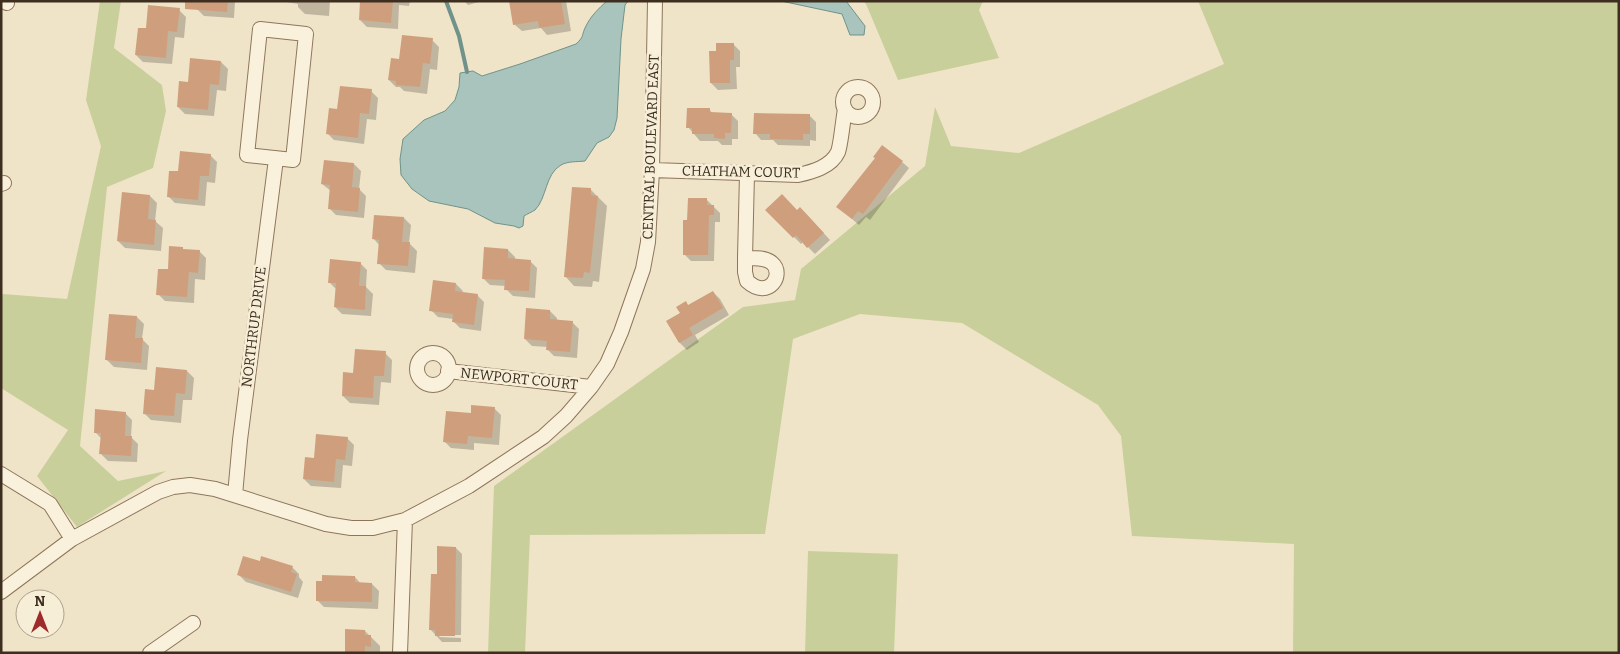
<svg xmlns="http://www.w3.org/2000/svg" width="1620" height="654" font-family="Bitter,serif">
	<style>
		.green { fill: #c9cf9b }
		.water { fill: #a9c4bc; stroke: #6f938a }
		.shadow { fill: #0003 }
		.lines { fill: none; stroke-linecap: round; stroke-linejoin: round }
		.stream { stroke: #6f938a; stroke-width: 4 }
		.building { fill: #cf9f7d }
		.minor-casing { stroke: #8d765c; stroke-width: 16 }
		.minor { stroke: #faf1dc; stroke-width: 14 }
		.labels { text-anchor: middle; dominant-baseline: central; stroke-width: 5; stroke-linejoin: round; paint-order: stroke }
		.street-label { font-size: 14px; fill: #3d2e20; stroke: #f7eed8 }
	</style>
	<rect width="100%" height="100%" fill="#f0e4c8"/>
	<path class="green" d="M100,1h21l-7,47 48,37 4,26 -13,57 -46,19 -27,259 38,35 48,-10 -89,56 -40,-51 31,-46 -67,-42v-93l2,-1 64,5 34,-153 -15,-46z
		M863,1h120l-4,9 20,48 -101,22 -32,-76z
		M1198,1h421v652h-326l1,-109 -162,-8 -11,-100 -23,-31 -136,-82 -102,-9 -67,25 -28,195 -235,1 -5,118h-37l6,-167 249,-179 52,-7 6,-31 124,-103 10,-59 16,39 68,7 205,-89z
		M808,551l90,3 -4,99h-89z"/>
	<path class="water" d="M607,1h21l-3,4 -4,34 -4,79 -3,12 -5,7 -12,6 -12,18c-8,1 -17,0 -24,4 -16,9 -14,33 -26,45 -3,2 -8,4 -11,6l-1,10 -4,2 -5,-2 -19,-3 -27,-14 -39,-8 -17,-12 -11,-14 -1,-16 3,-20 21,-19 21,-9 10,-11 4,-13 1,-14 13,-2 9,5 38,-12 56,-20c9,-8 5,-9 10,-18 4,-9 13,-18 21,-25z
		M781,1h65l19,25 -1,9h-14l-8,-21z"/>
	<path class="shadow" d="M198,1h37l-1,17 -30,-2 -7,-7z
		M280,1h50l-1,15 -24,-2 -7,-7v-3z
		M362,1h48l-1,5 -10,-1 -1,24 -31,-2 -7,-7z
		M464,1h18l-14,4z
		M511,1h55l5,30 -24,4 -6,-7 -19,3 -7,-6z
		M179,10l7,7 -2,21 -9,-1 -3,27 -29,-2 -7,-7 11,-25z
		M432,40l7,7 -2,23 -7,-1 -3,25 -23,-3 -4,-4h-4l-7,-7 11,-19z
		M733,44l7,7v16h-4l1,22 -19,1 -7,-7 6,-31z
		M221,62l7,7 -2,22 -9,-1 -3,26 -29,-2 -7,-7 11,-24z
		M371,91l7,7 -2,22 -9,-1 -3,25 -30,-4 -7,-7 11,-23z
		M709,109l4,5h18l7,7v18h-6v6h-10l-4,-4h-18l-12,-14z
		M809,115l7,7v19l-6,-1v6l-32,-1 -5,-5h-12l-6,-7z
		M210,155l7,7 -2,21 -8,-1 -2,24 -30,-3 -7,-7 11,-23z
		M902,162l7,6 -39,52 -4,-3 -7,8 -21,-18z
		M354,164l7,7 -2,18 7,7 -2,22 -28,-3 -7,-7 2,-17 -9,-7z
		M591,190l16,16 -8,76 -6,-1 -1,6 -18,-1 -9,-10z
		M150,196l7,7 -2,18 8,7 -2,23 -36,-3 -7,-7z
		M707,200l13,13v9h-5l-1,39h-23l-7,-7 5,-33z
		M767,210l30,1 10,4 23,25 -15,14 -12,-12 -2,2z
		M404,218l7,7 -2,18 8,8 -2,22 -29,-3 -7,-7 1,-17 -7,-8z
		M184,250l15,1 7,7 -1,22 -10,-1 -1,24 -29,-2 -7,-7 11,-23z
		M508,250l7,7v3l15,1 7,7 -2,30 -22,-2 -7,-7v-3l-16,-1 -7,-7z
		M360,263l7,7 -1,17 7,7 -2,22 -29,-2 -7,-7 1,-18 -7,-7z
		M456,284l7,7 -1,2 15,2 7,7 -3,29 -21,-3 -7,-7v-2l-15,-2 -7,-7z
		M713,292l7,7 9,16 -34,20 4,7 -12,8 -7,-7 -13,-22 14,-8 5,-10 3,3z
		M550,311l7,7v3l15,1 7,7 -2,29 -23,-2 -7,-7 1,-2 -16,-1 -7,-7z
		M137,317l7,7 -2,15 7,7 -2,24 -33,-3 -7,-7z
		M385,353l7,7 -1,23 -10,-1 -2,23 -29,-2 -7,-7 11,-22z
		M187,371l7,7 -2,22h-9l-2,23 -30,-3 -7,-7z
		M494,408l7,7 -2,30 -25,-2v7l-23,-2 -7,-7 28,-27z
		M125,413l7,7 -1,17 7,7 -1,18 -29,-1 -7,-7 1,-15 -7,-7z
		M347,438l7,7 -2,21 -9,-1 -2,23 -30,-2 -7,-7 11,-20z
		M456,548l6,6 -1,81h-23l2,2 21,1v4h-19l-12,-13z
		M261,563l31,4 7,7v3l4,5 -5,16 -52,-16 -7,-7z
		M355,577l6,7h11l7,7 -1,18 -54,-2 -7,-7z
		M365,631l15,15v7h-34z"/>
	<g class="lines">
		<path class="stream" d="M446,1l13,35 8,36"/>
	</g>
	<path class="building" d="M185,1h43l-1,11 -42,-3z
		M360,1h33l-2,22 -32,-3z
		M509,1h52l4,23 -26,4 -1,-7 -25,4z
		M148,5l32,3 -3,24 -9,-1 -2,27 -31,-3 3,-27h8z
		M402,35l31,3 -3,26 -7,-1 -3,24 -24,-2v-4l-8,-1 3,-22 8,1z
		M716,43h18v17h-4v23h-20l-1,-32h7z
		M190,58l31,3 -2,24 -9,-1 -2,26 -31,-3 2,-26 9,1z
		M340,86l32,3 -3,25 -9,-1 -2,25 -32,-4 3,-26 8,1z
		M687,108h23v4l22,1 -1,20h-6v6l-11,-1v-4h-22v-6h-6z
		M754,113l56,1v20h-7v6l-33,-1v-5h-17z
		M882,145l21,16 -40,53 -5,-3 -6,8 -16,-12 39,-49 -2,-1z
		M180,151l31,3 -2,22h-9l-2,24 -31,-3 2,-26h9z
		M324,160l30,3 -2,24 8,1 -2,24 -30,-3 2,-24 -9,-1z
		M572,187l19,1v7l7,1 -8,77 -6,-1 -1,6 -19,-1z
		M122,192l28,3 -2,24 8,1 -2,25 -37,-4z
		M782,194l15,16 3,-3 24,26 -17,15 -11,-13 -3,3 -28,-28z
		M688,198h19v7h7v10h-5l-1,40h-25v-35h4z
		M374,215l30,2 -2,25h8l-2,24 -31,-2 2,-24 -7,-1z
		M169,246l14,1v2l17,1 -2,23 -9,-1 -2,25 -31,-2 2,-26h10z
		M484,247l24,2v9l23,2 -2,31 -25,-1 1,-10 -23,-1z
		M330,259l31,3 -2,24h7l-1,24 -31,-3 2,-24h-8z
		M433,280l23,3 -1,8 23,3 -4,31 -22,-3 1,-8 -24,-3z
		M713,291l10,17 -34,20 4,7 -14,8 -13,-22 14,-8 -4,-6 10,-6 2,4z
		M526,308l24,2v9l23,2 -3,31 -24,-2 1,-9 -23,-2z
		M109,314l28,2 -2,22h8l-2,25 -36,-3z
		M355,349l31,2 -2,25h-10l-1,22 -31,-2 1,-24 10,1z
		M156,367l31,3 -2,24 -9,-1 -2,23 -31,-2 2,-25 9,1z
		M471,405l24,2 -3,31 -24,-2 -1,8 -24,-2 3,-31 25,2z
		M95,409l31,3 -1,24h7l-1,20 -32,-2 2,-21h-7z
		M316,434l32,3 -3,23 -9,-1 -2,23 -31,-3 2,-22 9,1z
		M437,546l19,1 -1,89h-20v-6h-6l2,-56h6z
		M243,556l17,5 1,-5 32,10 -2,6 6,2 -6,18 -54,-17z
		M322,575l33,1v6l17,1v19l-56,-1v-20h6z
		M345,629l20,1v5h6v12l-6,-1v7h-20z"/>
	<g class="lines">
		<defs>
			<path id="minor" d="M3,1l4,2
				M260,29l46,5 -13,126 -46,-5z
				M843 102a15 15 0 1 1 30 0a15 15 0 1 1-30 0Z
				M652,170l146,5c14,-3 33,-8 40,-23 3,-8 5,-33 7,-43
				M1,184l3,-1
				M745,258c8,0 20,-1 27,5 13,11 -3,38 -25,18l-2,-9v-14l2,-84
				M417 369a16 16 0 1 1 32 0a16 16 0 1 1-32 0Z
				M448,371l143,16
				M1,474l49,30 22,35
				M235,495l5,-55 36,-281
				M1,592l71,-53 86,-47 15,-5 17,-2 25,4 111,35 25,4h22l32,-8 64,-34 74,-49 23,-21 25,-29 16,-23 14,-32 22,-63 5,-27 4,-72 3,-169
				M150,653l43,-30
				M400,653l5,-133"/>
		</defs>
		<use href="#minor" class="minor-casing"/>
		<use href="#minor" class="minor"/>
	</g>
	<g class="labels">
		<g class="street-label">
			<text transform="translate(651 147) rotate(-88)">CENTRAL BOULEVARD EAST</text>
			<text transform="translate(741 172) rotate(1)">CHATHAM COURT</text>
			<text transform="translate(254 327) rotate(-83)">NORTHRUP DRIVE</text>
			<text transform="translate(519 379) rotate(6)">NEWPORT COURT</text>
		</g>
	</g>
	<rect width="1620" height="654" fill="none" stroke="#3d2e20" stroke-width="5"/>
	<g transform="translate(40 614)"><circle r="24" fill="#f7eed8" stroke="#ada18e"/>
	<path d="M0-4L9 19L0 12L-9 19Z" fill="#9e2a2b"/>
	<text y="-8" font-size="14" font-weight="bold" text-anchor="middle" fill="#3d2e20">N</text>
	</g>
</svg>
